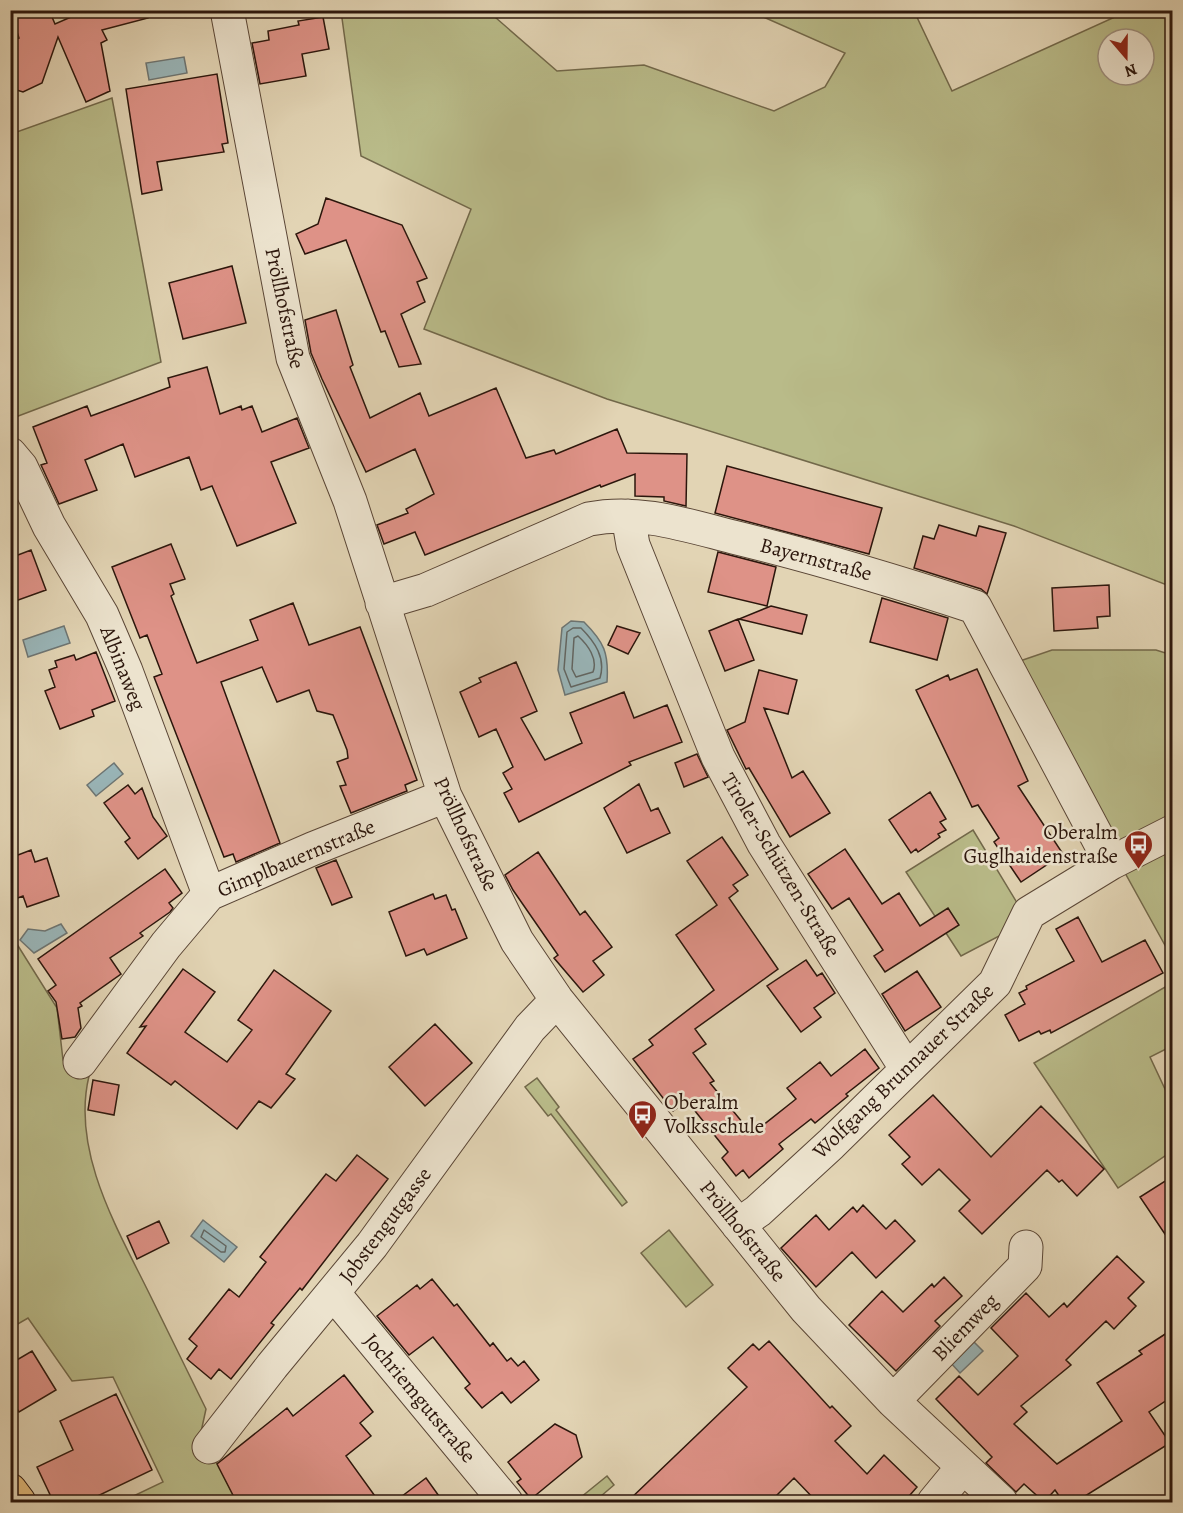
<svg xmlns="http://www.w3.org/2000/svg" width="1183" height="1513" font-family="Alegreya,serif">
	<style>
		.green { fill: #b9bb89; stroke: #72684a; stroke-width: 1.5; fill-rule: evenodd }
		.water { fill: #99b5b8; stroke: #6d7573; stroke-width: 1.5 }
		.lines { fill: none; stroke-linecap: round; stroke-linejoin: round }
		.shore { stroke: #626662; stroke-width: 1.5 }
		.building { fill: #de9287; stroke: #2c160c; stroke-width: 1.5 }
		.minor-casing { stroke: #5a4636; stroke-width: 35 }
		.major-casing { stroke: #2c160c; stroke-width: 35 }
		.minor { stroke: #ece3ce; stroke-width: 33 }
		.major { stroke: #e1ba7a; stroke-width: 33 }
		.labels { text-anchor: middle; dominant-baseline: central; stroke-width: 5; stroke-linejoin: round; paint-order: stroke }
		.street-label { font-size: 21px; fill: #2c160c; stroke: #ece3ce }
		.poi-label { font-size: 21px; fill: #2c160c; stroke: #ece3ce; text-anchor: end }
	</style>
	<rect width="100%" height="100%" fill="#e2d4b4"/>
	<filter id="stains"><feTurbulence type="fractalNoise" baseFrequency=".00333" numOctaves="4"/><feColorMatrix values="0 0 0 0 .2 0 0 0 0 .09 0 0 0 0 .02 0 0 0 .5 -.17"/></filter>
	<radialGradient id="worn" r=".72"><stop offset=".6" stop-color="#630" stop-opacity="0"/><stop offset="1" stop-color="#630" stop-opacity=".3"/></radialGradient>
	<path class="green" d="M341,11h147l69,60 87,-6 130,46 51,-24 20,-34 -95,-42h164l38,80 176,-80h44v576l-158,-61 -407,-127 -183,-70 47,-120 -110,-53zM1108,39h36v36h-36z
		M112,98l49,264 -148,56 -3,-8 1,-276z
		M1052,650h104l16,5v166l-43,21 -13,-3 -96,-178z
		M973,830l46,76 -14,27 -44,23 -55,-84z
		M1172,844v114l-48,-87z
		M10,933l47,75 6,52 8,11 18,5c-18,75 28,152 60,217 19,39 38,78 57,116l-5,23 36,70h-116l42,-20 -50,-105 -41,4 -44,-63 -17,10z
		M1172,983v63l-22,11 22,47v47l-54,37 -84,-125z
		M537,1078l22,29 -3,3 71,92 -5,4 -71,-92 -3,2 -23,-29z
		M669,1230l44,55 -27,22 -45,-54z
		M607,1476l7,9 -20,17h-19z"/>
	<path class="water" d="M184,57l3,16 -38,7 -3,-17z
		M571,621l13,1c20,20 25,31 23,60l-42,13 -7,-25 4,-42z
		M64,626l6,17 -42,14 -5,-17z
		M114,763l9,11 -27,22 -9,-11z
		M61,924l6,9 -33,20 -14,-13 8,-11 17,2z
		M203,1220l34,27 -13,15 -33,-26z
		M972,1340l11,11 -23,22 -10,-11z"/>
	<g class="lines">
		<path class="shore" d="M573,628h8c14,14 25,30 19,50l-29,9 -7,-18 3,-37z
			M578,636c10,9 20,23 15,36l-17,5 -4,-8 2,-31z
			M204,1230l22,16 -1,6h-4l-20,-15z"/>
	</g>
	<path class="building" d="M10,10h39l6,14 32,-14h60l1,8 -46,12 5,10 -6,3 9,48 -24,11 -28,-65 -16,46 -19,9 -13,-4v-46l9,-4z
		M323,17l6,32 -27,5 4,22 -46,8 -8,-41 17,-3 -1,-9 31,-6 -1,-4z
		M217,74l11,69 -6,1 2,8 -67,10 5,28 -20,4 -16,-105z
		M326,198l76,27 25,53 -10,4 8,20 -24,12 20,50 -22,3 -14,-36 -4,1 -35,-92 -41,14 -9,-20 22,-10z
		M232,266l14,57 -63,16 -14,-56z
		M336,310l17,55 -3,2 20,51 50,-25 9,23 67,-28 30,70 28,-8 2,4 61,-25 10,24 60,1 -1,52 -22,-5v-4l-29,-1v-22l-34,13 -1,-2 -175,70 -10,-23 -31,12 -7,-19 31,-12 -2,-4 28,-15 -19,-45 -49,23 -44,-93 -11,-26 -6,-33z
		M207,367l13,47 21,-8 1,4 10,-4 10,26 35,-14 12,30 -38,14 25,61 -59,23 -25,-60 -11,4 -12,-33 -54,20 -12,-33 -38,16 12,30 -38,14 -18,-39 6,-2 -14,-36 54,-21 4,10 79,-29 -2,-9z
		M727,466l155,42 -13,46 -154,-41z
		M939,525l37,11 3,-10 27,7 -19,61 -6,-5 -67,-21 9,-32 11,3z
		M171,544l14,35 -15,5 4,10 -3,2 26,67 61,-23 -8,-20 43,-17 16,42 51,-18 57,153 -12,5 2,6 -56,22 -11,-27 6,-1 -9,-23 11,-4 -1,-8 -14,-35 -16,-4 -8,-21 -32,12 -15,-35 -41,15 59,161 -44,19 -3,-8 -9,3 -70,-180 8,-3 -15,-39 -7,3 -28,-71z
		M31,550l15,40 -36,13v-45z
		M718,552l58,15 -9,39 -59,-14z
		M1109,585l1,31 -13,1 1,11 -44,3 -2,-43z
		M882,598l66,20 -11,42 -67,-18z
		M771,606l36,9 -5,19 -63,-15z
		M738,619l16,41 -29,11 -16,-40z
		M617,626l23,7 -12,21 -20,-9z
		M96,652l19,49 -23,9 2,6 -34,13 -15,-38 10,-4 -6,-17 8,-3 -2,-6 19,-6 2,5z
		M516,662l21,49 -16,7 24,42 37,-17 -12,-30 54,-21 10,26 33,-13 15,37 -53,20 2,3 -112,57 -15,-29 8,-4 -9,-16 10,-6 -17,-38 -17,8 -19,-45 21,-10 -2,-4z
		M977,669l51,112 -10,5 45,68 -42,28 -27,-40 5,-4 -21,-33 -6,2 -56,-117 32,-15 2,5z
		M759,670l38,10 -9,34 -24,-6 28,70 11,-7 27,42 -40,24 -41,-69 -3,1 -19,-39 18,-8z
		M697,754l11,23 -24,10 -9,-24z
		M639,784l12,27 7,-3 12,25 -43,20 -23,-45z
		M128,785l7,9 7,-6 11,29 14,19 -29,23 -13,-17 5,-4 -26,-35z
		M930,792l16,27 -6,3 6,8 -8,4 2,3 -22,15 -2,-3 -5,4 -22,-33z
		M722,837l26,38 -15,10 5,6 -9,7 49,71 -83,60 11,15 -13,9 21,28 -4,2 42,51 44,-35 -9,-11 33,-26 11,14 34,-27 14,19 -33,26 2,2 -33,27 -4,-4 -32,25 4,5 -34,29 -6,-8 -7,6 -14,-18 6,-6 -41,-51 -14,10 -40,-52 20,-14 -4,-5 65,-50 -38,-55 41,-30 -30,-44z
		M845,849l37,55 17,-11 21,33 28,-18 11,17 -74,47 -11,-16 9,-6 -34,-52 -17,11 -24,-35z
		M31,850l4,12 12,-4 12,38 -32,11 -4,-11 -13,5v-43z
		M538,852l42,63 5,-4 27,36 -19,14 11,14 -21,17 -29,-34 4,-3 -45,-65 -8,-15z
		M336,860l16,37 -20,8 -16,-37z
		M165,869l17,24 -13,10 4,5 -3,4 -30,21 3,3 -33,22 11,16 -41,29 2,3 -4,2 3,20 -6,9 -13,2 -6,-37 -8,-11 8,-6 -18,-26z
		M433,894l2,5 11,-4 6,15 3,-1 12,29 -40,17 -3,-6 -18,7 -17,-44z
		M1078,917l24,45 43,-22 18,33 -112,60 -1,-3 -9,4 -2,-3 -20,10 -14,-26 20,-11 -6,-11 8,-4 -1,-3 48,-25 -18,-32z
		M806,960l11,16 5,-3 13,20 -21,15 7,9 -20,15 -34,-46z
		M183,969l32,23 -30,40 42,30 25,-32 -14,-10 36,-50 57,41 -45,63 9,5 -24,29 -12,-7 -22,28 -62,-48 -4,4 -44,-32 19,-27 -6,1z
		M917,971l24,36 -36,24 -23,-37z
		M435,1024l37,39 -47,43 -36,-39z
		M93,1080l26,5 -5,30 -26,-5z
		M933,1095l58,62 50,-51 63,63 -27,27 -15,-16 -3,2 -12,-12 -65,64 -23,-23 11,-11 -31,-31 -17,16 -20,-21 8,-7 -21,-22z
		M357,1155l31,24 -86,111 -2,-2 -29,35 3,2 -43,54 -12,-10 -8,10 -24,-20 10,-13 -8,-7 40,-50 10,8 27,-35 -6,-5 66,-83 10,7z
		M1173,1176v70l-33,-49z
		M863,1205l23,24 9,-9 20,21 -39,37 -24,-26 -36,35 -35,-39 35,-33 13,15 24,-23 4,5z
		M159,1221l10,22 -32,16 -10,-23z
		M1117,1256l27,26 -16,16 8,8 -22,23 -8,-8 -40,39 5,5 -50,41 6,6 -13,12 43,40 65,-43 -25,-38 45,-29 -3,-3 34,-22v67l-24,16 21,31 -96,60h-10l-9,-13 -11,12 -20,-18 -8,8 -30,-29 6,-6 -56,-58 23,-23 19,19 40,-39 -27,-28 35,-35 23,24 15,-14 3,4z
		M944,1277l18,19 -27,25 5,5 -44,45 -47,-46 33,-34 21,21 29,-28 2,3z
		M432,1279l22,27 3,-2 33,42 3,-3 14,18 4,-3 7,8 6,-5 15,19 -28,23 -9,-11 -20,16 -17,-20 5,-4 -37,-47 -24,18 -32,-39 40,-31 3,4z
		M769,1341l61,67 2,-2 19,20 -16,15 32,33 17,-19 33,32 -14,16h-85l-24,-25 -25,25h-143l121,-116 -19,-19 25,-24 6,6z
		M32,1351l24,39 -37,22 -9,-14v-34z
		M344,1375l29,37 -13,11 11,13 -25,20 34,47h-143l-20,-39 70,-56 6,8z
		M116,1394l36,76 -69,33h-29l-17,-36 36,-17 -13,-29z
		M555,1424l21,11 6,22 -51,42 -14,-17 4,-3 -13,-17z
		M426,1478l18,25h-51z"/>
	<g class="lines">
		<defs>
			<path id="minor" d="M227,10l66,348 57,143 95,295 72,145 40,59 249,309 87,92 108,101
				M10,454l11,13 28,59 53,89 24,56 83,223
				M628,516l5,29 85,212 46,87 142,224
				M382,603l44,-13 163,-71c49,-10 97,6 144,18 82,20 162,44 242,70l136,256
				M80,1062l86,-117 43,-51 103,-45 133,-53
				M738,1225l20,-14 73,-67 164,-161 34,-70 82,-50 61,-31
				M334,1294l172,208
				M893,1401l132,-135 1,-19
				M209,1447l63,-81 100,-121 158,-217 27,-28
				M934,1502l28,-34"/>
			<path id="major" d="M10,1490l9,12"/>
		</defs>
		<use href="#minor" class="minor-casing"/>
		<use href="#major" class="major-casing"/>
		<use href="#minor" class="minor"/>
		<use href="#major" class="major"/>
	</g>
	<defs>
		<symbol id="bus-pin" viewBox="-11 -11 22 30"><path d="M0 17L-7.5 6A9.5 9.5 0 1 1 7.5 6Z" fill="#8f2418" stroke="#ece3ce"/><path d="M-5-6H5V4H4V6H2V4H-2V6H-4V4H-5ZM-3.5-4V0h7V-4ZM-3.5 1.2v1.5H-2V1.2ZM2 1.2v1.5H3.5V1.2Z" fill="#fff"/></symbol>
	</defs>
	<g fill-rule="evenodd">
		<use href="#bus-pin" x="1122" y="828" width="33" height="45"/>
		<use href="#bus-pin" x="626" y="1098" width="33" height="45"/>
	</g>
	<g class="labels">
		<g class="street-label">
			<text transform="translate(285 308) rotate(78)">Pröllhofstraße</text>
			<text transform="translate(816 559) rotate(15)">Bayernstraße</text>
			<text transform="translate(123 668) rotate(68)">Albinaweg</text>
			<text transform="translate(466 834) rotate(65)">Pröllhofstraße</text>
			<text transform="translate(296 858) rotate(-23)">Gimplbauernstraße</text>
			<text transform="translate(781 865) rotate(59)">Tiroler-Schützen-Straße</text>
			<text transform="translate(903 1071) rotate(-44)">Wolfgang Brunnauer Straße</text>
			<text transform="translate(385 1225) rotate(-53)">Jobstengutgasse</text>
			<text transform="translate(743 1231) rotate(51)">Pröllhofstraße</text>
			<text transform="translate(965 1327) rotate(-46)">Bliemweg</text>
			<text transform="translate(420 1398) rotate(50)">Jochriemgutstraße</text>
		</g>
		<g class="poi-label">
			<text x="1118" y="832">Oberalm<tspan x="1118" dy="24">Guglhaidenstraße</tspan></text>
			<text x="664" y="1102" text-anchor="start">Oberalm<tspan x="664" dy="24">Volksschule</tspan></text>
		</g>
	</g>
	<rect width="1183" height="1513" fill="none" stroke="#e2d4b4" stroke-width="36"/>
	<rect x="12" y="12" width="1159" height="1489" fill="none" stroke="#2c160c" stroke-width="3"/>
	<rect x="18" y="18" width="1147" height="1477" fill="none" stroke="#2c160c" stroke-width="1.5"/>
	<g transform="translate(1126 57) rotate(160)"><circle r="28" fill="#ece3ce" stroke="#9f9180" stroke-width="1.5"/>
	<path d="M0-4.5L10 22L0 15L-10 22Z" fill="#8f2418"/>
	<text y="-9" font-size="16" font-weight="bold" text-anchor="middle" fill="#2c160c">N</text>
	</g>
	<rect width="100%" height="100%" filter="url(#stains)"/>
	<rect width="100%" height="100%" fill="url(#worn)"/>
</svg>
